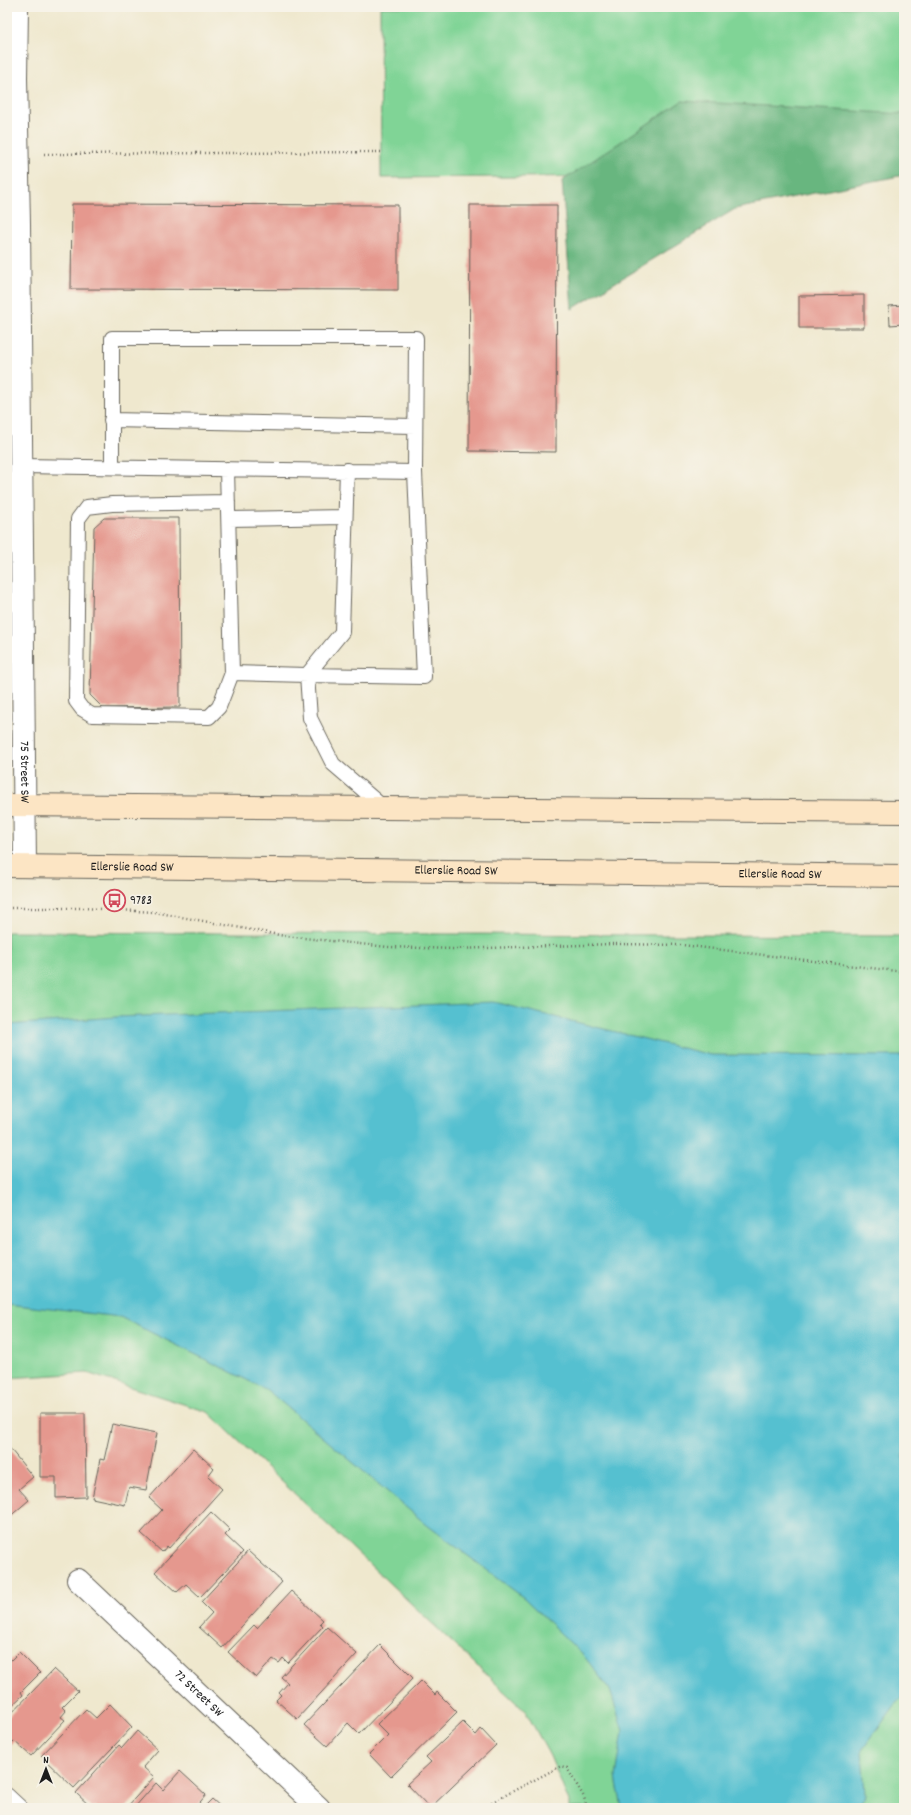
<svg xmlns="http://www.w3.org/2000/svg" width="911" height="1815" font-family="Dekko,sans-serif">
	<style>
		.green { fill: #80d496; stroke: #4e7859 }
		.forest { fill: #68b67f; stroke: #42694e }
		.water { fill: #55c0d0; stroke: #386e76 }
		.building { fill: #e5988e }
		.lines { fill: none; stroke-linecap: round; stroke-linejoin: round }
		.lane-casing { stroke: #66635a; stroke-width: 16 }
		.street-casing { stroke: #66635a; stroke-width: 24 }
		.secondary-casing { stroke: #66635a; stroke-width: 24 }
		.path { stroke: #66635a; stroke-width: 2.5; stroke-dasharray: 1 3; stroke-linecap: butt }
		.lane { stroke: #fff; stroke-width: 14 }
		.street { stroke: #fff; stroke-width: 22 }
		.secondary { stroke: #fce5c4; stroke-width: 22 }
		.labels { text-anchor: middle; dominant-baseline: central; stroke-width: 3; stroke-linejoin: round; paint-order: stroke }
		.street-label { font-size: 13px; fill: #1c1c1c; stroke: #f7f3e8 }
		.poi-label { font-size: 13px; fill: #1c1c1c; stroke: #f7f3e8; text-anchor: start }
	</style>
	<rect width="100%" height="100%" fill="#f7f3e8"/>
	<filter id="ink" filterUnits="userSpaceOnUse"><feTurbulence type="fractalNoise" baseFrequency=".025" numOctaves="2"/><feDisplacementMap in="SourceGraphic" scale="8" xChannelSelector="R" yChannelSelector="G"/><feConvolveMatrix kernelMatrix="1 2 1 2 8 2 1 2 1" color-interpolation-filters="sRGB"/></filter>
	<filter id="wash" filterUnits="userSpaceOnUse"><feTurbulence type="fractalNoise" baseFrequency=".012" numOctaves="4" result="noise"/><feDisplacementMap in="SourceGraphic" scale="16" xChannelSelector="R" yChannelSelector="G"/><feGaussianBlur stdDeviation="0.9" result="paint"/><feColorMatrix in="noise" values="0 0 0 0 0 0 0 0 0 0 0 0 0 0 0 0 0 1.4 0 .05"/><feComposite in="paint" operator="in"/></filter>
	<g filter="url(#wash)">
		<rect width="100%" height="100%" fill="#efe8ce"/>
		<path class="green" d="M380,7h524v167l-523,4z
			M7,932l897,4v872h-335v-6l-19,-46 -24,-44 -318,-300 -121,-39 -80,5z"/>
		<path class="forest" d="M682,101l222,13v61l-169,34 -163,100 -10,-128z"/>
		<path class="water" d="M493,1002l218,53 193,1v637l-42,57 3,45 -5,13h-238l-6,-31 7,-46 -13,-41 -26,-34 -60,-58 -97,-73 -160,-135 -147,-73 -113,-13v-279l109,-8z"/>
		<g id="blocks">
			<path class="building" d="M72,204l326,1v85l-327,-1z
				M470,205h87l-1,247 -87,-1z
				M864,295v33h-65v-32z
				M904,305v19l-14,1 -1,-19z
				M104,518h75l1,189 -77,1 -13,-13 4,-168z
				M40,1413h45l1,84 -30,1v-21h-16z
				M112,1424l45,9 -11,57 -17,-3 -4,18 -33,-7 8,-39 4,1z
				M7,1445l26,32 -14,12 10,11 -22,19z
				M193,1449l21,19 -6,8 14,13 -53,59 -2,-2 -5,6 -21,-19 21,-23 -13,-12z
				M211,1512l19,18 -5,5 18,17 -43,45 -14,-13 -9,8 -22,-20z
				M248,1551l34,31 -60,66 -23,-21 13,-14 -11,-11z
				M291,1591l32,29 -3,3 3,3 -35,37 -5,-5 -4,5 -6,-4 -17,19 -28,-26 26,-27 3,3z
				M327,1627l30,27 -60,65 -21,-19 5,-5 -2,-2 9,-10 -7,-6z
				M380,1645l33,33 -54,56 -11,-11 -21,23 -23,-21z
				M19,1652l21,21 -19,19 2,3 -16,15v-46z
				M54,1669l24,22 -16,16 4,4 -5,6 4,3 -34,36 -17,-15 -7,7v-30z
				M421,1681l14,14 2,-3 20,20 -66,65 -22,-23 19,-19 -11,-11z
				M110,1704l22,23 -58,61 -33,-32 45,-47 10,9z
				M463,1722l13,13 5,-6 15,16 -66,63 -23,-24 24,-22 -5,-5z
				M137,1731l21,19 -15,17 11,10 -28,31h-29l-2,-2 -3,2 -16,-15 43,-48 3,3z
				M180,1771l26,24 -11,13h-61l22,-25 7,7z
				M212,1799l10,9h-19z"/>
		</g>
	</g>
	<g filter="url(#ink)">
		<use href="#blocks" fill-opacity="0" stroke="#66635a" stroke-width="1"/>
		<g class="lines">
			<defs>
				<path id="lane" d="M111,420l304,6
					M21,466l394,6
					M112,467v-129h304l-1,134 9,205 -117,-2
					M227,469l5,204 75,2 3,43 23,46 50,43
					M228,502l-116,2 -25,3 -9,12 -2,182 6,8 10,6 117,2 10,-10 13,-34
					M229,519l115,-2
					M307,675l35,-43 5,-162
					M7,1795l14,13"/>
				<g id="street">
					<path id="s1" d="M17,7l-1,71 3,146 6,642"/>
					<path id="s2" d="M78,1580l241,228"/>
				</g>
				<g id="secondary">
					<path d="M7,805l897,7"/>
					<path id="s3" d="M7,866l897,10"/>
				</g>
			</defs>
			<use href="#lane" class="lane-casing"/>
			<use href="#street" class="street-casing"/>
			<use href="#secondary" class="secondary-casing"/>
			<path class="path" d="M44,154l337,-2
				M7,908h77l70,4 131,24 103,11 67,2 161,-5 66,1 222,27
				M481,1808l80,-42 6,2 17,29 3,11"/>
			<use href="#lane" class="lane"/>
			<use href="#street" class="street"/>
			<use href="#secondary" class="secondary"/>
		</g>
	</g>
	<defs>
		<symbol id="bus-ring" viewBox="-11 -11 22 22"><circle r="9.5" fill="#f7f3e8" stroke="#d1495b" stroke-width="1.5"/><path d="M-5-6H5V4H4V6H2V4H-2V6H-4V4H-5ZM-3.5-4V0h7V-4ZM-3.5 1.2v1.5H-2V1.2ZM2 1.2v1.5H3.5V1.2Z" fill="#d1495b"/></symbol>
	</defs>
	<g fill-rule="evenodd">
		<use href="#bus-ring" x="102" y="888" width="25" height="25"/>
	</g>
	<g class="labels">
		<g class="street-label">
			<text stroke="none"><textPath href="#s1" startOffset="765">75 Street SW</textPath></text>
			<text stroke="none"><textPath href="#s3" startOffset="125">Ellerslie Road SW</textPath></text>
			<text stroke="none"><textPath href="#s3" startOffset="449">Ellerslie Road SW</textPath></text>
			<text stroke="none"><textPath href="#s3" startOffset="773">Ellerslie Road SW</textPath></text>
			<text stroke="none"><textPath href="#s2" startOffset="166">72 Street SW</textPath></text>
		</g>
		<g class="poi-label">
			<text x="130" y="901">9783</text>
		</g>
	</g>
	<rect width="911" height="1815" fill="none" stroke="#f7f3e8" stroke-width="24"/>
	<g transform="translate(46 1769)" stroke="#f7f3e8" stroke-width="3" paint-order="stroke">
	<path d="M0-3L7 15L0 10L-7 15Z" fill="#1c1c1c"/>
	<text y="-6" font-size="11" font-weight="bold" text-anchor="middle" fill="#1c1c1c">N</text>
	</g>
</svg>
